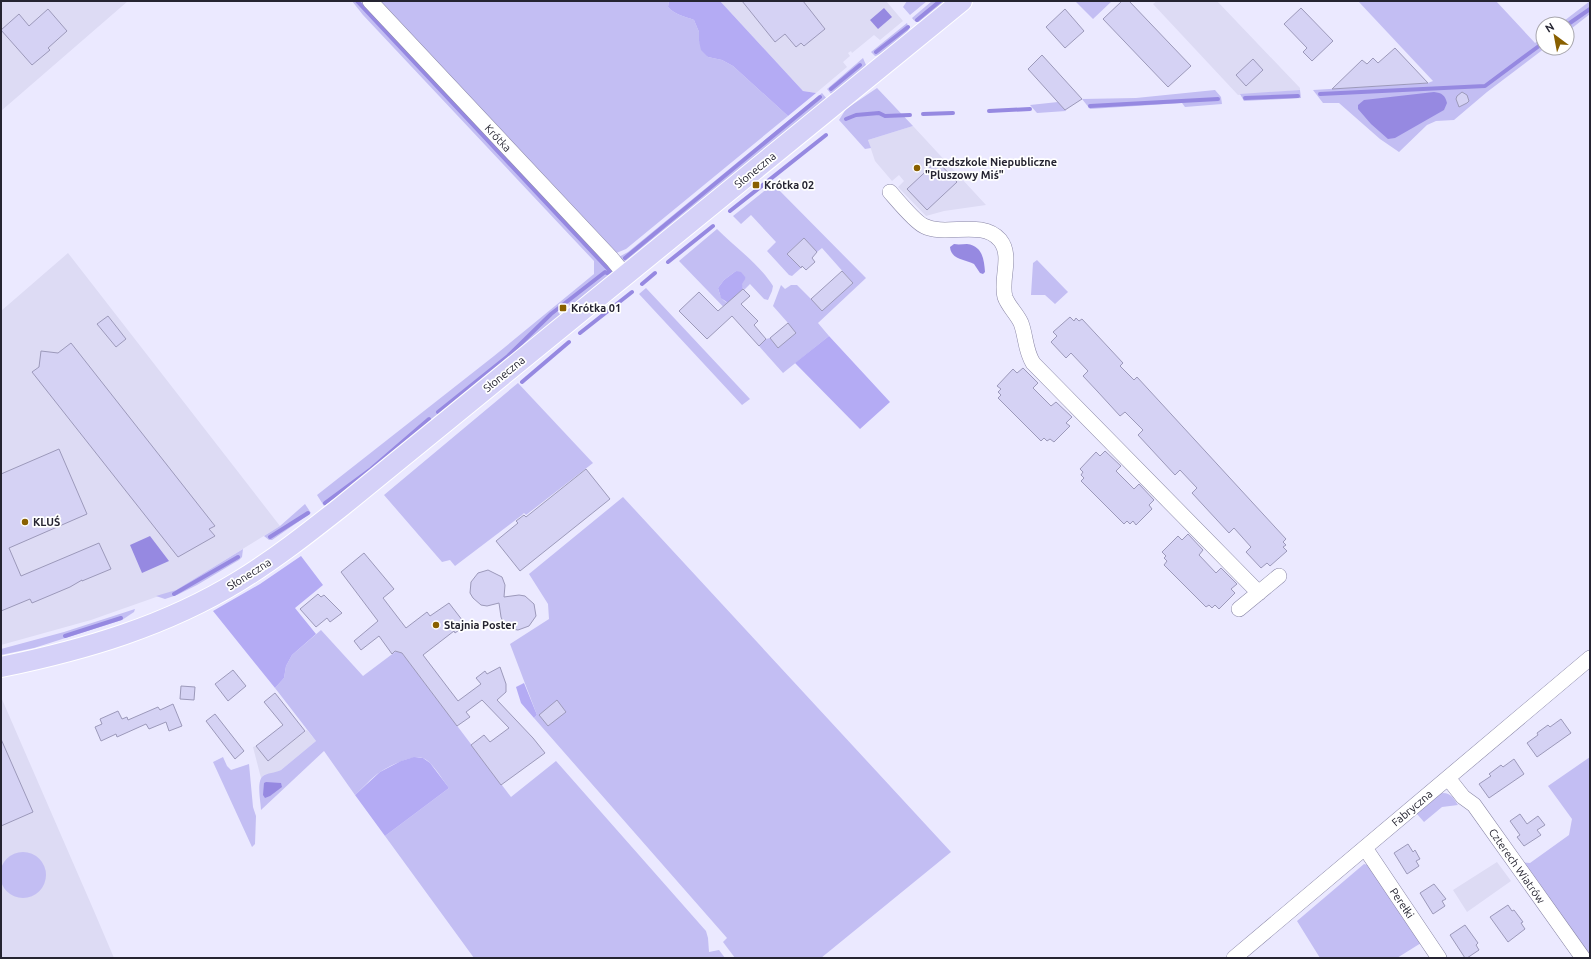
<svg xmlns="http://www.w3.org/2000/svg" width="1591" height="959" font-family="Ubuntu,sans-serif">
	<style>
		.built { fill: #dddbf4 }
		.green { fill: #c3bef3 }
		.forest { fill: #b4abf4 }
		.water { fill: #9689e1 }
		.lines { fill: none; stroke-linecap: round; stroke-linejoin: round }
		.stream { stroke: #9689e1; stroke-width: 4 }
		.building { fill: #d5d2f4; stroke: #9c99ba }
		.minor-casing { stroke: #8986a6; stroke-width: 16 }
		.major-casing { stroke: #fff; stroke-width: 22 }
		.minor { stroke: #fff; stroke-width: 15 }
		.major { stroke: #d5d1f8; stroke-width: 20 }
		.poi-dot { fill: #896000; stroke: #fff; stroke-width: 1.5 }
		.labels { text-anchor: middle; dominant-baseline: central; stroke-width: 3.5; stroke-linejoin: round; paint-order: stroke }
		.street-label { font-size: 11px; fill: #252431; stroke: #fff }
		.poi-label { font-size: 11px; font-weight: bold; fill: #252431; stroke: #fff; text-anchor: start }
	</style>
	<rect width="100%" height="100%" fill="#ebe9ff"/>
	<path class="built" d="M1,1h127l-127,110z
		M720,1h166l17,20 -23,19 -6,-5 -22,18 -1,-2 -3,2 2,3 -7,6 4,5 -31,26 -13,-2z
		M1157,1h60l83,87v2l-62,5 -85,-91z
		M913,126l73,79 -42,6 -18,5 -28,-29 6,-6 -5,-6 -7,6 -17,-20 -7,-21z
		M68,253l212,273 -104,64 -85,30 -90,25v-334z
		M1,697l93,214 20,47h-113z
		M307,730l9,11 -35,29 -6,3 -11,2 -3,3 -8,-31 3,-1 12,15z
		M1497,862l14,19 -44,31 -14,-22z"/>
	<path class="green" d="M352,1h12l249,265 -1,6 -2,4 -39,31 -5,-6 -10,8 5,7 -212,173 -25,17 -7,-11 177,-139 100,-82v-13l-231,-246z
		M377,1h292l-1,6c7,8 16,9 26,13l5,12v9l9,16 14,3 11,6 55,50 -162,133 -12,5z
		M907,1h20l-17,14 -7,-8z
		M932,1h13l-23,20c-5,2 -7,1 -10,-3z
		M1075,1h37l-19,18z
		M1358,1h138l39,42 8,-6v11h2l-58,44 -33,28 -18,1 -9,4 -28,27 -19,-13 -41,-36h-16l-10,-13 115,-7 5,-2z
		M1590,1v13l-23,18v-8h-7z
		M907,23l2,6c-3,8 -25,25 -34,27l-4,-4z
		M863,58l3,7 -4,6 -30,24 -5,-6z
		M877,88l36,38 -45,14 3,8 -6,1 -26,-29 7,-11z
		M1215,90l6,7 1,7 -37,3 -3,-4 -92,6 -8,-10 54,-1z
		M1300,90l1,8 -57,3 -4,-7z
		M822,93l5,6 -200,163 -4,1 -6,-5 11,-6z
		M1058,102l8,9 -29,2 -7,-8z
		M773,184l93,94 -48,45 11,13 -46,37 -24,-27 7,-7 4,-1 8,9 10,-24 -15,-17 8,-21 4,4 6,-4h6l25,25 31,-27 -31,-35 -5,4 -13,-14 -17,16 14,14 -9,8 -3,-1 -22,-24 9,-9 -25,-27 -10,9 -8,-8z
		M717,229c17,17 43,36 56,57l-1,5 -4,9 -4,-1 -14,-15 -6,6 -3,-6 5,-6 -10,-7 -12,9 -6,8c2,7 3,12 10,15l8,17 -57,-59z
		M1037,260l31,32 -13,12 -10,-9h-14l2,-32z
		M646,288l104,111 -8,6 -103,-111z
		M518,383l75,80 -67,52 -2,-2 -2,2 -67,51 -5,-6 -8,2 -58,-67z
		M623,497l328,355 -130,106h-86l-12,-16 4,-4 -193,-220 3,-3 -27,-71 39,-25 -1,-15 -19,-30z
		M305,504l6,9 -39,27h-3l-5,-4 16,-10z
		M243,549l-1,8 -3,3 -42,25 -20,10 -12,4 -9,-3 20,-6z
		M135,609l-1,3 -12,8 -88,28 -33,7v-6l63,-17z
		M321,630l42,46 36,-27 112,148 45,-36 150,170 2,7 1,14 10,-2 6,8h-251l-89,-122 64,-48c-6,-7 -17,-27 -26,-30 -10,-4 -34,8 -43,14 -9,6 -17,16 -25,23l-31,-44 -63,59c0,-7 -5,-29 2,-34 4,-3 12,-3 18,-6l35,-29 -41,-53 9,-10 2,-12 6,-11z
		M223,757l4,9 4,4 18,-6 4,43 3,9 -1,28 -3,3 -39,-85z
		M1590,757v201l-70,-96 10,1 39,-28 3,-16 -24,-33z
		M1443,793c8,0 11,6 15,12l-16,2 -18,15 -7,-8v-3l22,-17z
		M0 875a23 23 0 1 1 46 0a23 23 0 1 1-46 0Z
		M1364,864l7,2 50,77 -24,15h-77l-23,-37z"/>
	<path class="forest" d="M669,1h51l83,90 13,2 -28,23 -55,-50 -11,-6 -14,-3 -7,-7 -2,-9v-9l-5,-12c-10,-4 -19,-5 -26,-13z
		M736,271l5,1 5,6 -4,6 1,5 -15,14 -7,-5 -3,-10 6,-8z
		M829,336l61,66 -30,27 -65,-66z
		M301,556l22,29 -28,23 21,26 -24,21 -6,11 -2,12 -9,10 -62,-77 47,-27z
		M524,683l13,32 -3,3 -13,-15 -5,-16z
		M414,757l9,1 7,5 19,25 -64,48 -30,-41 25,-23 21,-11z"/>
	<path class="water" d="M884,8l8,9 -14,12 -8,-9z
		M1434,92c8,1 11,3 13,11l-3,7 -49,28 -7,1 -17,-15 -13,-15v-4l6,-5z
		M954,244c5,1 9,0 13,0 16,2 17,16 18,28l-2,2 -3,-1 -6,-9c-9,-5 -23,-4 -24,-17z
		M150,536l19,25 -27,12 -12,-28z
		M266,782l15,1 1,4 -12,9 -5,2 -2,-3 1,-12z"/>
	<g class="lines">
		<path class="stream" d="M357,1l253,270 -3,2 -2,-1 -54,42 -43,42 -70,56
			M917,20l23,-19
			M1567,25l23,-16
			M876,52l32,-25
			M831,89l29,-24
			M1320,94l165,-8 58,-43
			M1245,98l53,-2
			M1090,106l128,-7
			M989,111l41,-2
			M923,114l30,-1
			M846,119l10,-4 23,-2 6,3 25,-1
			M730,211l96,-76
			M625,258l195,-161
			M668,262l45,-36
			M642,284l13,-11
			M580,333l52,-41
			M522,382l47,-40
			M325,503l46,-34 58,-50
			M270,537l38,-24
			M174,594l64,-37
			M65,636l56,-18"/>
	</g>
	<path class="building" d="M742,1h61l22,28 -21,17 -3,-3 -5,4 -11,-13 -10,8z
		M1122,1h7l62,65 -23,21 -65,-68z
		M1301,8l32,33 -21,20 -9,-9 4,-4 -23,-24z
		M48,9l19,22 -19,17 2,2 -18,15 -31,-35 18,-16 10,12z
		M1065,9l19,22 -19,17 -19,-21z
		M1395,48l33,35 -96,6 30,-29 5,4 6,-6 5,5z
		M1042,55l40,44 -17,11 -37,-41z
		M1253,59l10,11 -17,16 -10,-11z
		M1462,92l5,3 2,6 -2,2 -8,4 -3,-8 1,-3z
		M937,161l20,21 -30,28 -20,-21z
		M804,238l13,14 -5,6 3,4 -9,8 -4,-4 -1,2 -14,-14z
		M842,271l11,12 -31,28 -11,-12z
		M743,289l7,7 -9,8 17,17 -4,4 12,14 -7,7 -27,-30 -25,23 -28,-28 20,-19 19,19z
		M108,316l18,23 -10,8 -19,-23z
		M1070,317l4,4 2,-3 3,3 3,-2 41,44 -3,3 14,14 3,-3 149,162 -3,3 3,3 -3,2 4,4 -17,15 -3,-3 -6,5 -15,-16 5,-5 -17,-19 -5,5 -37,-40 5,-5 -17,-18 -5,5 -37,-40 5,-5 -18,-18 -5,4 -22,-24 -15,-16 5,-5 -17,-18 -5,5 -15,-16 6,-6 -4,-4z
		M788,323l8,10 -18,15 -8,-10z
		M71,343l144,183 -6,3 6,7 -37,21 -146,-185 7,-5 2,-16 17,2z
		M1023,368l15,15 -5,5 18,18 5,-4 16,15 -6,6 4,3 -16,16 -4,-3 -3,2 -3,-3 -3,3 -43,-43 3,-3 -3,-3 3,-3 -4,-3 16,-17 4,4z
		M59,449l28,65 -78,34 12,28 78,-33 12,26 -29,12v-1l-12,7 -38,16 -2,-4 -29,12v-137z
		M1105,451l16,15 -5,5 18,18 5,-5 15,16 -5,5 3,4 -16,16 -3,-4 -3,3 -3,-3 -3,3 -43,-43 3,-3 -3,-3 2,-3 -3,-3 16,-17 4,4z
		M586,469l24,30 -90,72 -24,-30 22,-18 -2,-2 8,-6 2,2z
		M1188,534l15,16 -4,5 17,18 5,-5 16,16 -6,5 4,4 -16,16 -4,-4 -3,3 -3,-3 -3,2 -42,-42 3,-4 -3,-3 2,-2 -4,-4 16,-16 4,4z
		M364,553l30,36 -11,9 23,30 21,-16 3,4 19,-13 17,22 -11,8 -1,-2 -31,24 35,46 23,-17 -5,-6 9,-7 2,3 13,-7 6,17v8l-9,8 36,38 12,15 -44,32 -30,-40 13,-10 6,7 19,-14 -27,-28 -16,12 4,5 -13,9 -55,-73 -7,-2 -3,3 -13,-18 -18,14 -7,-9 24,-20 -37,-49z
		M488,570l14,7 3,8 -1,12 15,-2 6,1 9,8 2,12 -7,10 -11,4 -6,-1 -9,-7 -2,-5 -2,-14 -12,3 -6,-1 -8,-7 -3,-5 1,-11 7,-9z
		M318,594l3,3 3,-2 18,18 -12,9 -3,-4 -11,9 -16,-18z
		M233,670l13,16 -18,15 -13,-17z
		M181,686l14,1 -1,13 -14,-1z
		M275,693l30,38 -37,30 -12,-15 27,-21 -19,-23z
		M557,700l9,12 -18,14 -9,-11z
		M173,704l9,22 -13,5 -3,-9 -17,7 -3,-5 -29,13 -1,-3 -15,7 -6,-14 7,-3 -2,-5 18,-8 4,8 5,-2 1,3 30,-13 2,3z
		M215,714l29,37 -9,8 -29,-38z
		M1561,719l10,14 -34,24 -10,-14 11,-8 -1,-2 11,-8 2,2z
		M1,739l32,73 -32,14z
		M1514,759l10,15 -35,24 -10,-14 12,-8 -2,-2 12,-9 2,2z
		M1520,814l7,10 11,-8 7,9 -8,5 4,5 -17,11 -7,-9 3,-2 -10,-14z
		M1408,844l5,8 2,-2 5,9 -4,2 3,5 -12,8 -13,-21z
		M1434,884l12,15 -4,2 3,5 -12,8 -13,-21z
		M1508,905l4,6 2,-1 9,12 -2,1 4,6 -17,13 -18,-25z
		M1465,925l13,18 -2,2 3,5 -12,8h-2l-15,-23z"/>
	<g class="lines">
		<defs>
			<path id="minor" d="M370,1l242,258 14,17
				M890,192c7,8 25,30 34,34 22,11 58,-7 76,14 13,16 0,39 5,57 3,9 12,17 16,26 5,13 4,27 12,40l226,230
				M1239,609l40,-33
				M1448,778l15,19 11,8 109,153
				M1365,848l74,110
				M1234,958l356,-300"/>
			<path id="major" d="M1,667c83,-17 165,-41 238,-86 36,-22 69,-48 102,-74l621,-506"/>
		</defs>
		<use href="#minor" class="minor-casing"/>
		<use href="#major" class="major-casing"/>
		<use href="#minor" class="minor"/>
		<use href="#major" class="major"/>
	</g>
	<g class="poi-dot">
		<circle cx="917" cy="168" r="4"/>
		<rect x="752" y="181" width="8" height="8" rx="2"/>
		<rect x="559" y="304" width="8" height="8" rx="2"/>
		<circle cx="25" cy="522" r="4"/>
		<circle cx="436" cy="625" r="4"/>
	</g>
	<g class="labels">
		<g class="street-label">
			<text transform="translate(498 138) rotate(47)">Krótka</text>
			<text transform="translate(755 170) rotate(-39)">Słoneczna</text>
			<text transform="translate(504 374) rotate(-39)">Słoneczna</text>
			<text transform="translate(249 574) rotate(-32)">Słoneczna</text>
			<text transform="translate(1412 808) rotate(-40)">Fabryczna</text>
			<text transform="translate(1517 866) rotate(55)">Czterech Wiatrów</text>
			<text transform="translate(1402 903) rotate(56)">Perełki</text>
		</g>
		<g class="poi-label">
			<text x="925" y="162">Przedszkole Niepubliczne<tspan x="925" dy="13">"Pluszowy Miś"</tspan></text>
			<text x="764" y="185">Krótka 02</text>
			<text x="571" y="308">Krótka 01</text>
			<text x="33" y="522">KLUŚ</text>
			<text x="444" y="625">Stajnia Poster</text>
		</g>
	</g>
	<rect width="1591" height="959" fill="none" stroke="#252431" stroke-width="4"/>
	<g transform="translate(1555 36) rotate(328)"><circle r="19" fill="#ffffff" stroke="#a8a7ad"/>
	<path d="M0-3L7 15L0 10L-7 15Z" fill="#896000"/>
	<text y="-6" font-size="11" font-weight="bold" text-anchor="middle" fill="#252431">N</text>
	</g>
</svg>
